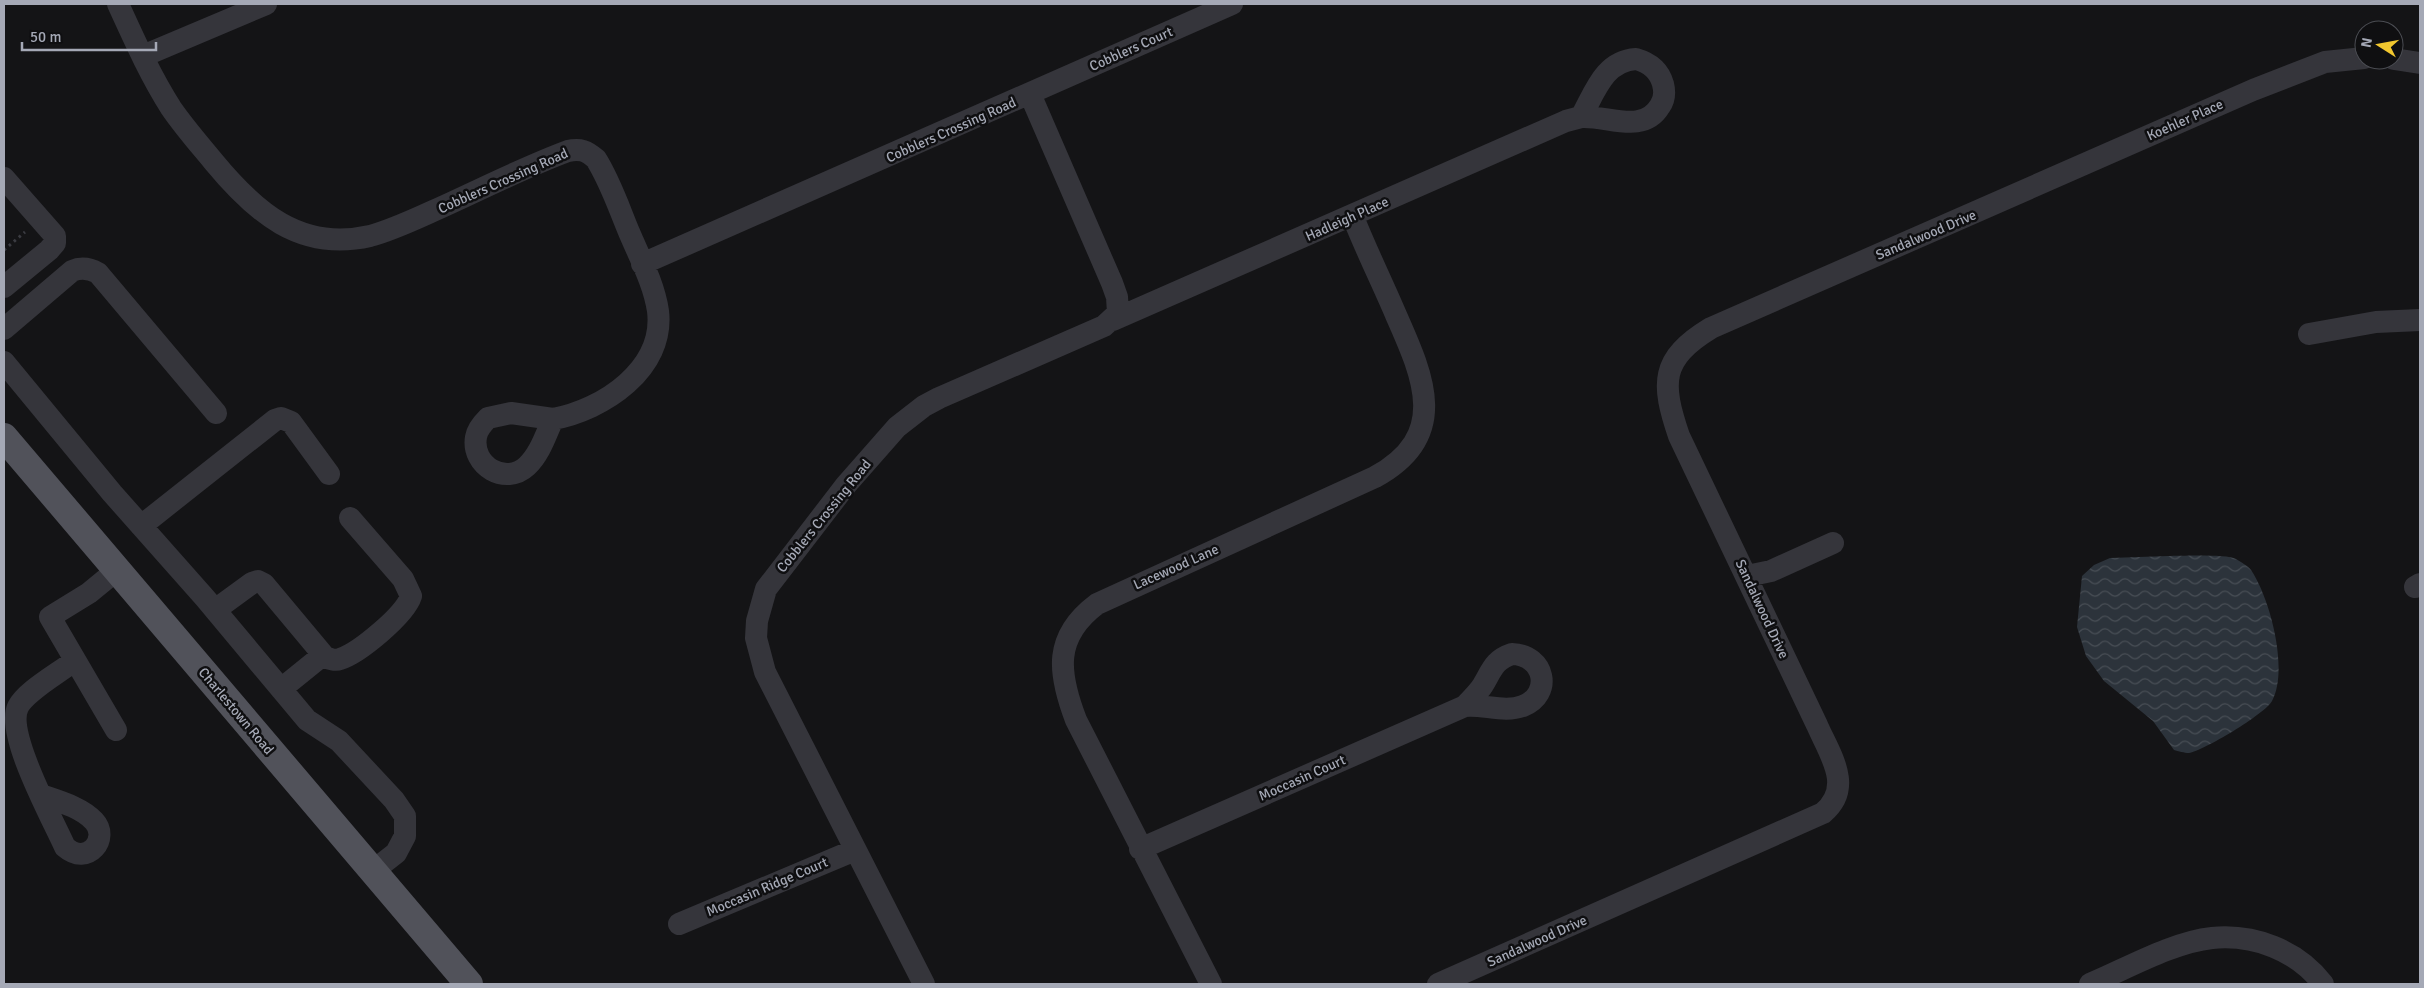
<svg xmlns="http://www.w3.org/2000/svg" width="2424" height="988" font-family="Signika,sans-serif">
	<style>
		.water { fill: url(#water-waves) }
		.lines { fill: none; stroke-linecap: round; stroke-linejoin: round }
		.path { stroke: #3b3c42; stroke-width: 3; stroke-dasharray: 2.5 4; stroke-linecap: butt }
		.minor { stroke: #35353b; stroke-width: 22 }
		.major { stroke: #51525a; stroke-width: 28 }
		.labels { text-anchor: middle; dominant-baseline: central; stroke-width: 5; stroke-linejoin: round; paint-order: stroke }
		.street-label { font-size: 14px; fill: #a5a9b6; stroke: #0f0f11 }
	</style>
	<defs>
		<pattern id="water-waves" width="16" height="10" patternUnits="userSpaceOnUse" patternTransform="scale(1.25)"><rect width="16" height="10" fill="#2c333b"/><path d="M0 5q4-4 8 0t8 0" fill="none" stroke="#484e55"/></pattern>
	</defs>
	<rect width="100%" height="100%" fill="#141416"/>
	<path class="water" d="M2168,556c13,0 59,-2 68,3 5,3 12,7 15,11 19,28 38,100 21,131 -7,13 -69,50 -83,52 -4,0 -11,-2 -15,-3l-21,-29 -49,-40 -18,-25 -9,-29 5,-51 12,-11 16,-7z"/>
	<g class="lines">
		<path class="path" d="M4,250l21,-18"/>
		<path class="minor" d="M118,4c16,35 32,71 53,104 13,19 28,36 42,53 42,51 87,91 157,75 22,-6 43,-16 63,-25 45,-20 89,-43 135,-60 12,-3 19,0 28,8 14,22 23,49 33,73 11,26 25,52 29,79 7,58 -55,99 -105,108
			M143,56l123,-52
			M1636,59c14,4 23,11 27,25 2,8 2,15 -3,22 -17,29 -53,9 -79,11 14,-25 23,-56 55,-58z
			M2394,59l26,4
			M4,178l51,58v7l-6,7 -45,37
			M642,264l590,-260
			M1113,320l453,-199 15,-4
			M4,329l68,-58c9,-4 17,-3 26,2l118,140
			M2309,334l67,-12 44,-2
			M4,362l108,131 93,105 102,122 32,21 55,59 11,16v20l-9,17 -23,18
			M511,413l42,6c-7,15 -13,35 -26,47 -21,20 -56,0 -51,-29 1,-7 7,-14 12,-19z
			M141,526l134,-106 6,-2 10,4 38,52
			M1747,576l24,-5 62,-28
			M2415,587l5,-3
			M215,610l37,-27 6,-2 6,3 61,73c5,2 10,4 15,2 19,-6 65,-44 71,-63l-8,-17 -53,-61
			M1512,654c33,1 41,40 11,52 -18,7 -40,-2 -58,0 6,-7 13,-13 18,-21 9,-15 11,-25 29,-31z
			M281,689l42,-34
			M116,730l-66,-113 39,-24 28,-23
			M41,795c17,6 40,12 53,26 16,17 -6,46 -29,26 -12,-27 -60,-114 -47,-140 8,-16 41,-34 56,-46
			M1140,849l325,-143
			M679,924l176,-74
			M924,984l-159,-312 -9,-34 1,-17 9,-32 80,-104 51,-58 27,-21 15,-8 165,-72 14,-13 -1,-16 -5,-14 -82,-189
			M1211,984l-135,-264c-18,-47 -23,-83 21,-116l278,-127c75,-41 49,-99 21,-162 -14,-33 -30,-65 -43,-98
			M1438,984l385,-171c31,-26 7,-58 -6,-88l-138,-289c-18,-53 -19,-77 32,-108l542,-238 72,-28 39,-4
			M2090,984c36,-15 83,-42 122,-46 42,-4 85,12 111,46"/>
		<path class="major" d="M4,437l465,547"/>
	</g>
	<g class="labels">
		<g class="street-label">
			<text transform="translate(1131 49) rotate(-24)">Cobblers Court</text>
			<text transform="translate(2185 120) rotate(-24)">Koehler Place</text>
			<text transform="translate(951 130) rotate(-24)">Cobblers Crossing Road</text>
			<text transform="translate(503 181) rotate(-24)">Cobblers Crossing Road</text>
			<text transform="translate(1347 219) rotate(-24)">Hadleigh Place</text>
			<text transform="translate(1926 235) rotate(-23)">Sandalwood Drive</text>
			<text transform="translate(824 516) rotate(-51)">Cobblers Crossing Road</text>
			<text transform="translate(1176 567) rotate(-24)">Lacewood Lane</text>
			<text transform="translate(1762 609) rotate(65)">Sandalwood Drive</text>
			<text transform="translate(236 711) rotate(50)">Charlestown Road</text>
			<text transform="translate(1302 778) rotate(-24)">Moccasin Court</text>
			<text transform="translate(767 887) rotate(-23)">Moccasin Ridge Court</text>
			<text transform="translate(1537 941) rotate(-24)">Sandalwood Drive</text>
		</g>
	</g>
	<rect width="2424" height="988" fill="none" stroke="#a5a9b6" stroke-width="10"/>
	<g transform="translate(2379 45) rotate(281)"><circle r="24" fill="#0f0f11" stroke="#4b4d53"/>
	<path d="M0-4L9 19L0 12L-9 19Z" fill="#f2c72f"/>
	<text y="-8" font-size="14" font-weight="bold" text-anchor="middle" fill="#a5a9b6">N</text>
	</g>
	<path d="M22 42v8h134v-8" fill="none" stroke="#a5a9b6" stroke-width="2.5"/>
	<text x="30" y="42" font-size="15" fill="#a5a9b6" stroke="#0f0f11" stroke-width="4" paint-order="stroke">50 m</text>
</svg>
